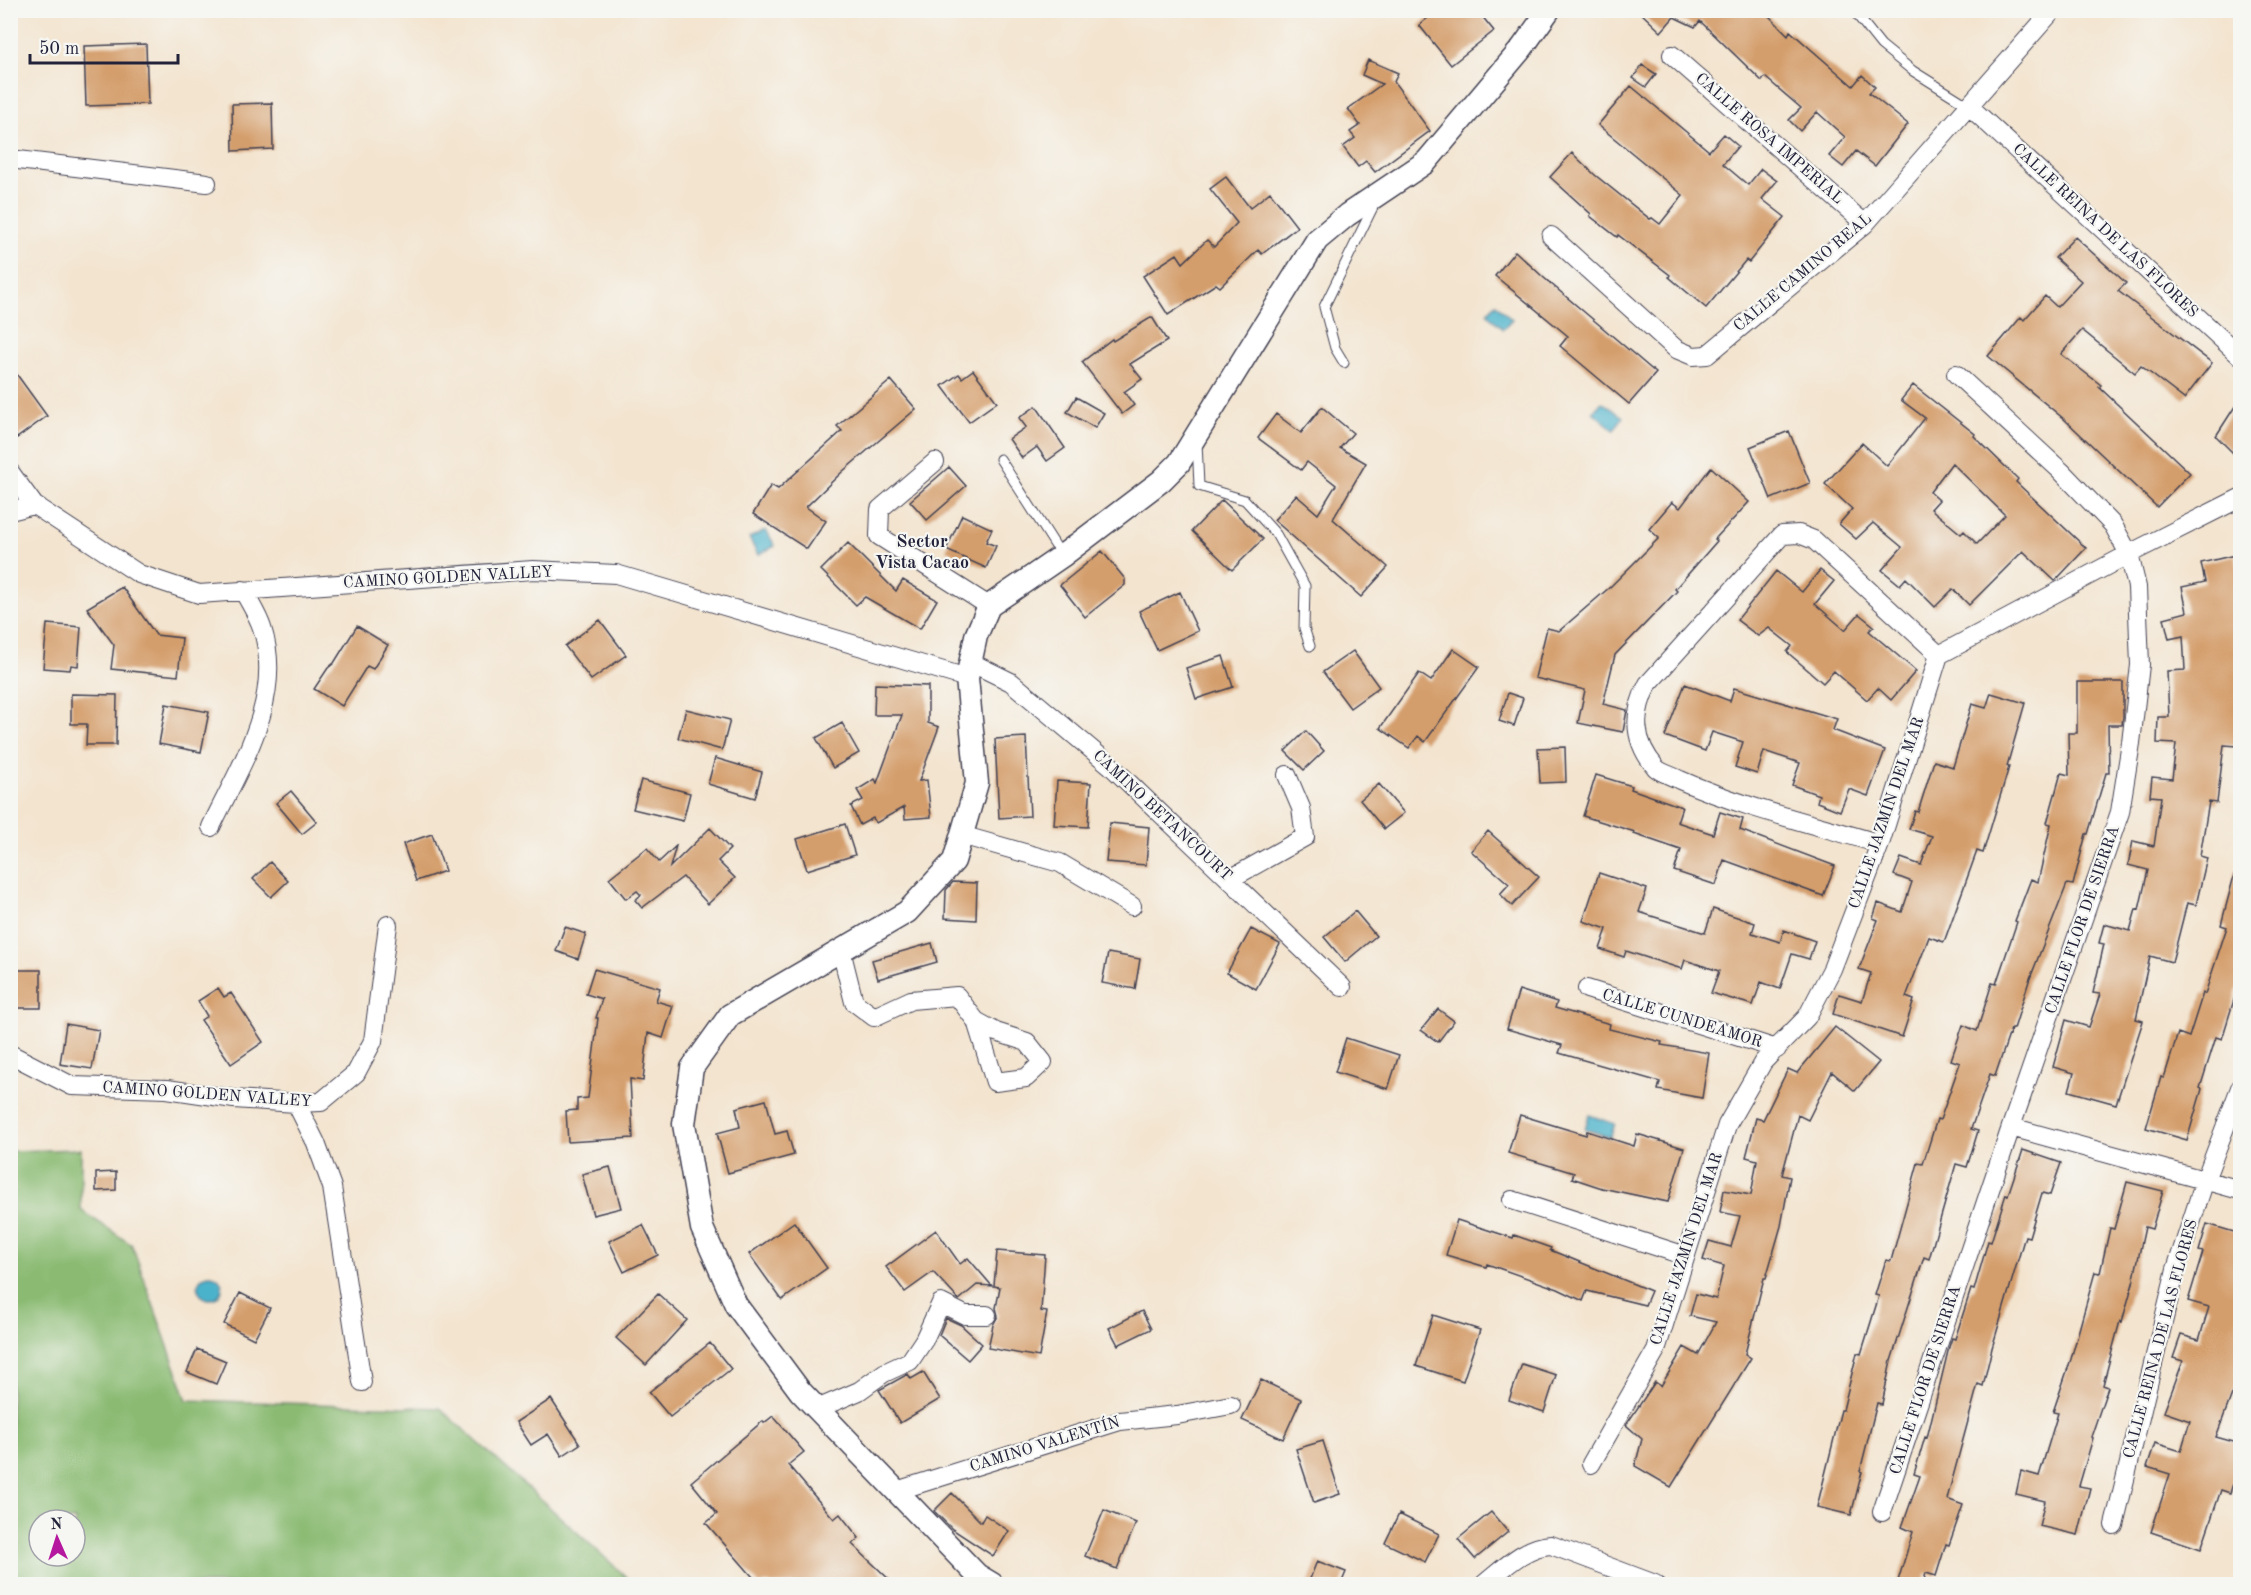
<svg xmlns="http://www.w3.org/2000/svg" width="2251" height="1595" font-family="'Old Standard TT',serif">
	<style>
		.forest { fill: #8bbb73; stroke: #566e57; stroke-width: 1.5; fill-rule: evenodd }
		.water { fill: #4cb2cb; stroke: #376a83; stroke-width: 1.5 }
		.building { fill: #d49e6c; fill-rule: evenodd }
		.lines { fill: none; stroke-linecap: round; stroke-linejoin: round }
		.service-casing { stroke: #413f51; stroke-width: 11 }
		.minor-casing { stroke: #413f51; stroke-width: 20 }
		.tertiary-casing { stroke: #413f51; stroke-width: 25 }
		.service { stroke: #fff; stroke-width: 9 }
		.minor { stroke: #fff; stroke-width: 18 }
		.tertiary { stroke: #fff; stroke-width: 22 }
		.labels { text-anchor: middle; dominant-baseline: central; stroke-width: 4.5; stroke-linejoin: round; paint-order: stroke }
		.street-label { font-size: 16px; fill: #22223b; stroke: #f6f6f2 }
		.neighbourhood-label { font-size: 18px; font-weight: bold; fill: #22223b; stroke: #f6f6f2 }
	</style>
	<rect width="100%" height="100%" fill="#f6f6f2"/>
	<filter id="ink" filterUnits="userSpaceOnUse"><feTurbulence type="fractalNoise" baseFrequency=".0167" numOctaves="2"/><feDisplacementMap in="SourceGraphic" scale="12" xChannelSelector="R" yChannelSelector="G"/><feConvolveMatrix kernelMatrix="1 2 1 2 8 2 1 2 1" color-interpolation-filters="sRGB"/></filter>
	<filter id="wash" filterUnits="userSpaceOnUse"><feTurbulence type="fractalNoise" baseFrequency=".008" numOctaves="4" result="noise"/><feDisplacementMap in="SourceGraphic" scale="24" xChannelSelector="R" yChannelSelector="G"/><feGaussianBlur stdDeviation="1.35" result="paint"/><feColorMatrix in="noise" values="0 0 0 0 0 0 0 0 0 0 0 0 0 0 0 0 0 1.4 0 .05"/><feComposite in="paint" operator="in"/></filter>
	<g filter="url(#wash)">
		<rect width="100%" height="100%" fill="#f3e4cf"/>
		<path class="forest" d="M81,1149v61l51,35 55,155 253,8 194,176h-623v-433zM39,1520h36v36h-36z"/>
		<path class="water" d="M1496,304l16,16 -9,9 -16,-16z
			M1602,402l21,15 -9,13 -21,-18z
			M766,530l9,16 -17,9 -9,-17z
			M1589,1115l26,9 -5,13 -25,-8z
			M198 1287a12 12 0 1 1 24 0a12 12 0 1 1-24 0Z"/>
		<g id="blocks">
			<path class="building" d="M1438,10h39l17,21 -43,34 -32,-40z
				M1638,10h125l25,25 2,-4 63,55 9,-11 13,12 -6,6 39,31 -33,42 -19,-15 -13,16 -14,-11 16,-19 -28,-25 -17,19 -11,-11 12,-12 -36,-31 -3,4 -62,-60 -5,6 -21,-10 -13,15z
				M146,44l2,60 -62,2 -2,-60z
				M1368,60l30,13 -4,9 36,49 -55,41 -9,-11 -8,6 -15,-20 12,-9 -5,-6 10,-7 -12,-16 34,-25 -20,-9z
				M1642,65l14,9 -10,13 -13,-9z
				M1631,86l78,65 15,-17 14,12 -15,18 25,21 13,-16 16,12 -15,18 23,18 -36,45 -3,-2 -40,48 -37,-31 1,-2 -52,-40 -1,2 -27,-21 1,-2 -41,-37 22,-24 23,22 55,44 2,-1 8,6 23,-29 -85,-70z
				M272,103l1,46 -40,2 -1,-47z
				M1226,177l24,31 20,-16 27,35 -35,27 -4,-4 -38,37 -4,-3 -48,31 -25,-39 34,-22 6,9 24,-23 7,7 23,-24 -27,-34z
				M2075,237l51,46 -8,8 94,72 -28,36 -43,-33 -6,7 -53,-43 -21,24 40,31 -2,2 91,86 -33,34 -93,-88 -76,-63 33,-39 3,3 21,-24 12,11 24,-26 -26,-23z
				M1515,251l28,26 113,96 -27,31 -69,-58 8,-10 -73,-60z
				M1152,317l15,24 -37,23 12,15 -18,13 10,13 -12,9 -40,-52 30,-23 1,2z
				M10,365l37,51 -30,22 -7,-9z
				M973,370l24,32 -28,20 -27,-36 17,-12 3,4z
				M891,380l25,29 -74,63 -36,35 20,14 -19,28 -54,-35 18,-29 7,4 64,-58 -5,-5z
				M1913,385l62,49 -1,2 44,43 -2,3 70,66 -31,33 -32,-30 -54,54 -16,-16 -18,18 -29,-29 -6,7 -18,-15 20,-23 -29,-24 -17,16 -17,-15 13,-15 -27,-25 37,-41 25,23 38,-48 -24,-18zM1952,463l53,52 -28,29 -13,-13 -3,3 -30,-25 8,-9 -9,-8z
				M1076,397l28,16 -9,15 -28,-16z
				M2241,397v64l-25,-25z
				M1036,406l29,42 -18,13 -10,-14 -15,11 -13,-19 17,-12 -7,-9z
				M1322,407l31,26 -13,15 26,15 -33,56 55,48 -27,30 -87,-77 22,-25 22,19 18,-29 -29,-23 -6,8 -43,-32 18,-24 25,19z
				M1789,431l21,52 -39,16 -21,-52z
				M949,467l17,19 -39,34 -17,-19z
				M1711,467l38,35 -34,37 2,2 -42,48 2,2 -62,64 -12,49 24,6 -4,22 -45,-9 7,-33 -50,-12 12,-50 12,3 51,-44 49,-49 -10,-9 23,-27 8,6z
				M1222,500l41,39 -31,31 -40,-39z
				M962,515l30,14 -6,13 10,4 -10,22 -40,-18z
				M848,543l48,48 7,-11 34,20 -17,29 -55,-32 -9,8 -35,-35z
				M1102,551l23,28v6l-40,32 -25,-32z
				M2235,555l6,24v110l-3,57 -14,-1 -7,58 -8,-1 -9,54 7,2 -11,47 -9,-2 -15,59 -22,-6 -14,63 7,2 -27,83 -47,-13 5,-18 -21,-6 13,-47 23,7 11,-33 -7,-1 11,-49 -5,-1 5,-19 26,7 6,-22 3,1 9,-40 -20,-5 5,-24 21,5 7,-49 -11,-1 2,-19 20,2 4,-35 -19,-1 1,-26h11l-2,-46 18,-1 -2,-34 -14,3 -5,-21 23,-6 -5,-25 23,-5 -4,-19z
				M1820,570l14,11 -19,23 30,26 14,-16 15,12 -5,5 47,40 -25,29 -13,-12 -11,12 -33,-29 -11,12 -36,-31 5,-6 -23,-18 -11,8 -21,-16 39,-49 26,21z
				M122,587l34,48 26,3 -4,38 -67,-7 3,-24 -27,-37z
				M1180,592l18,39 -41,19 -18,-39z
				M600,620l26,35 -35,25 -26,-34z
				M47,624l34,3 -3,39 -7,-1 -1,5 -27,-2z
				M357,626l31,19 -15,24 -6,-3 -25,40 -28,-17 14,-21 6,-5z
				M1453,649l26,18 -54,75 -7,-6 -9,12 -29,-20 39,-55 12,8z
				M1353,651l26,36 -29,21 -27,-36z
				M1223,656l10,31 -37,12 -10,-31z
				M2077,682h46v34l-1,9h-14l1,48h-3l-18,61h-2l-13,51 -6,-1 -38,97 -15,48h-3l-16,47 -5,-2 -19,55 7,2 -11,36 -11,-3 -27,95 -5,-2 -33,104 -9,43 -5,-1 -17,68 2,1 -11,43 -34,-8 24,-97h2l14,-57 4,1 18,-58 -4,-1 11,-35 5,1 27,-98 5,1 14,-45 3,1 20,-57 -9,-3 12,-35 14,6 15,-48 4,1 21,-62 -2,-1 16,-42 7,3 13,-58 -4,-1 14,-50 8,2 -1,-42h9z
				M875,684l53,2v37l11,4 -20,54 8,-1 4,37 -26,2 -1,-12 -28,16 -3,-5 -13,7 -9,-19 12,-6 -6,-10 18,-11 2,4 25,-68h-28z
				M1685,684l45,17 4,-13 103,31 -4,11 52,20 -17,46 -19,-7 -9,22 -23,-9 2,-7 -27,-10 8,-22 -36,-12 -7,23 -22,-7 8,-25 -31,-10 -7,19 -40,-15z
				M1508,693l15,5 -9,28 -15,-5z
				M1991,693l34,10 -18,63 2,1 -26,86 -6,-2 -33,91 -15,-5 -23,60 8,3 -12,37 -69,-23 6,-20 23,7 9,-28 -12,-4 19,-49 -5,-2 5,-15 24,9 10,-30 -18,-7 7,-17 20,7 11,-29 -23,-7 6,-18 3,1 16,-51 19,6 19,-63 14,4z
				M71,694l46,1 -1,50h-30l1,-21h-16z
				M166,704l43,8 -8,40 -42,-8z
				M686,709l44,11 -8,30 -44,-12z
				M842,723l17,30 -26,15 -17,-30z
				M1306,731l18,20 -20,19 -19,-19z
				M1026,737l4,79 -31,2 -4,-79z
				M1565,747l1,35 -26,1 -2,-35z
				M715,758l47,14 -7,26 -47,-14z
				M1596,775l36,11 -1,3 51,18 -5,15 36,12 7,-22 23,7 -3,11 95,36 -12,30 -99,-36 -8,25 -42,-14 7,-21 -47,-16 1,-2 -52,-16z
				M641,780l49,13 -7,28 -50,-12z
				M1057,781l34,2 -3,44 -34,-2z
				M1379,784l25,29 -20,16 -24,-29z
				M291,791l26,31 -15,12 -26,-31z
				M1110,823l39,4 -3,38 -40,-3z
				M845,824l10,31 -48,15 -10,-31z
				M710,828l20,21 -12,12 17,17 -27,26 -25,-27 -41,31 -7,-8 6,-5 -4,-4 -11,8 -17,-21 38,-30 12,14 17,-16 -6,21z
				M1488,831l51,46 -27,29 -12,-12 9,-10 -38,-33z
				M432,834l13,37 -29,10 -13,-37z
				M270,862l18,19 -17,16 -18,-18z
				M2235,872h6v105l-19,62 -6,-2 -16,51 2,1 -15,51 -41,-12 15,-51 3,1 14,-45 11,4 14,-44 2,1 22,-67 -6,-2z
				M1599,873l48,16 -8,23 66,21 8,-24 42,14 -3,10 28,9 4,-12 31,11 -6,18 -17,-5 -12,35 -19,-7 -8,23 -42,-12 8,-22 -34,-11 -3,9 -56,-18 -2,6 -24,-8 7,-20 -24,-8z
				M953,882l24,1 -1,37 -31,-2 1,-28z
				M1355,911l21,25 -31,26 -21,-25z
				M565,927l21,7 -8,25 -22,-8z
				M1251,929l29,15 -24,45 -29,-16z
				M932,943l5,19 -59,17 -6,-19z
				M1108,953l32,6 -5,30 -33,-6z
				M594,969l66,19 -4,13 17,5 -10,32 -15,-5 -5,48 -13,-2 3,59 -65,4 -2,-31 11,-1v-11l11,-1 10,-80h-2l6,-19 -16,-5z
				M10,970h31v38h-31z
				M218,988l6,9 7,-4 32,49 -32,22 -30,-44 6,-4 -9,-15z
				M1519,990l38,12 -2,6 55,16 -1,5 53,13 -1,3 48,8 -7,45 -44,-8 2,-8 -101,-29 3,-8 -55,-16z
				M1438,1009l16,12 -16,21 -17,-12z
				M66,1024l33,6 -7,39 -32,-5z
				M1835,1027l44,35 -24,29 -23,-19 -24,48 -10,-5 -16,60 8,2 -9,49 -15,52h-2l-19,76 6,4 -80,129 -36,-21 7,-27 -16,-14 29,-43 6,4 23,-39 14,8 18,-33 -26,-6 6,-22 20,5 8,-33 -21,-6 6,-19 22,6 9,-31 -20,-4 4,-22 27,5 6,-35 -11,-3 10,-39 7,2 25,-51 9,4z
				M1346,1038l53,17 -11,34 -53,-17z
				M766,1100l9,34 12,-3 7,24 -66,18 -11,-40 23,-6 -4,-19z
				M1520,1115l66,20 1,-4 47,15 3,-12 47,14 -16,54 -66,-14 -30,-10 2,-5 -66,-20z
				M2023,1150l38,13 -11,32 -8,-2 -13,44 -4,-1 -33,112 -9,38 -5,-2 -31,115 16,6 -14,40 -3,-1 -10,32 -10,-3 -3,11h-26l16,-52 -11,-5 18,-51 -6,-2 11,-37 2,1 22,-91 3,-9 3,1 16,-50 3,1 14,-49 3,1 15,-48 2,1z
				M610,1167l11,41 -28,7 -11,-41z
				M116,1172v18l-20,1v-18z
				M2127,1182l36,9 -11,38 -7,-2 -12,56 -11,39 -2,-1 -17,64 5,2 -17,50 2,1 -14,48 11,2 -12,47 -39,-9 6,-25 -29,-7 5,-23 18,5 19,-63 -5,-1 18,-53 24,-87 5,1 10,-45 4,1z
				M1457,1220l56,18 1,-3 37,13 -1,2 101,41 -6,14 -58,-14 -4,10 -25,-12 -71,-25 -1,3 -40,-12z
				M794,1222l33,46 -45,32 -33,-46z
				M2207,1224l34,10v136l-25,67 25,7v15l-11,34 -9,-3 -20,59 -50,-17 19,-58 -23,-7 8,-24 26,8 9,-30 -26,-9 19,-51 -10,-3 8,-23 18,5 10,-33 -21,-6 15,-49 -4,-1z
				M643,1225l15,30 -34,17 -15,-31z
				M936,1230l24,34 8,-6 24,28 -15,-1 -18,15 -26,-28 -28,20 -19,-25z
				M997,1251l48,4 -4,56 6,1 -8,45 -51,-9 5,-23 5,-9 -2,-8 4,-21 -6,-1z
				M240,1293l30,15 -16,31 -30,-15z
				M658,1294l29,26 -41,45 -30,-27z
				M1142,1311l9,18 -33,16 -9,-17z
				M1433,1315l47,15 -17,51 -47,-15z
				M946,1318l15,7 21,19 -14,16 -29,-25z
				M710,1343l21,26 -61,48 -21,-25z
				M197,1349l29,12 -10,23 -29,-12z
				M1522,1364l34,11 -12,37 -35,-12z
				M923,1372l17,27 -40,24 -21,-33 29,-16 3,5z
				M1261,1380l40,19 -18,40 -41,-19z
				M551,1399l29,45 -18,12 -14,-22 -17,11 -15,-23z
				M773,1416l31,36 -16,13 46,54 6,-5 19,24 -7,6 42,40h-135l-53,-61 11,-9 -26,-32 72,-61 1,2z
				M1323,1441l17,53 -26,9 -18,-54z
				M952,1493l29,29 4,-7 24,16 -16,25 -41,-27 -18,-18z
				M1104,1510l32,13 -19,46 -32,-13z
				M1491,1512l17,20 -33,27 -17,-20z
				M1399,1514l40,20 -14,28 -40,-19z
				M1317,1561l29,11 -5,12h-33z"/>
		</g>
	</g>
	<g filter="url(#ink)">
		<use href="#blocks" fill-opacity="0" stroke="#413f51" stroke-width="1.5"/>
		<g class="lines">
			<defs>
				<path id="service" d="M1853,10l28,35 32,26 56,35
					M1344,363l-9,-15 -11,-41 51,-104
					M1197,442l2,44 46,14 31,34 29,52 -1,42 6,18
					M1000,459l62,97"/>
				<path id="minor" d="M1672,55l193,169
					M1969,106l271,250
					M10,159l197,24
					M1551,236l125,113 17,7 14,-1 158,-131 188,-214
					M935,462l-55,47 -1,27 110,70
					M10,472l24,33
					M10,511l24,-6 105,69 60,20 334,-24 83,4 351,104
					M970,662l41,20 99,83 232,222
					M211,827c29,-61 74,-129 51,-199 -4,-13 -13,-26 -19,-38
					M961,835l99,28 72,43
					M1880,844c-66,-20 -136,-36 -200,-64 -7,-4 -19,-7 -24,-12 -23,-27 -24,-54 -8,-84l134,-149 17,-1 15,6 125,115
					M1230,879l75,-42 -4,-29 -14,-33
					M841,950l13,52 20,15 37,-17 46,-4 19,25 19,61 31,-4 17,-16 -16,-20 -31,-10 -20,-11
					M1587,989l190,60
					M10,1054l62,32 95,3 67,10 62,4 25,-1 35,-29 17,-32 15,-116
					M296,1103l20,40 16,44 30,195
					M2011,1127l229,63
					M1512,1200l174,56
					M817,1409l42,-18 25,-18 26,-12 14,-21 17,-37 24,12h22
					M1591,1464l65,-114 71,-225 36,-63 44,-45 25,-48 48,-125 59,-189 190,-101 111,-56
					M896,1491l224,-70 57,-6 54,-10
					M1882,1512l129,-385 109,-315 11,-69 9,-78 -3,-78 -8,-33 -16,-29 -52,-54 -105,-97
					M2114,1525l62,-256 29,-89 35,-92
					M1484,1584c19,-15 41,-38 67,-39l104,39"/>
				<path id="tertiary" d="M992,1584l-15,-9 -177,-184 -64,-86 -34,-77 -18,-104 8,-56 38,-53 177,-103 47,-51 23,-78 -10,-105 9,-42 13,-30 73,-50 99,-75 18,-18 138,-223 30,-25 79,-53 96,-114 27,-38"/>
			</defs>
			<use href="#service" class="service-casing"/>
			<use href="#minor" class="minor-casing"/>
			<use href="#tertiary" class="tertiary-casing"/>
			<use href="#service" class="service"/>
			<use href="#minor" class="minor"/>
			<use href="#tertiary" class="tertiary"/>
		</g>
	</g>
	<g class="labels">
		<g class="street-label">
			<text transform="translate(1769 139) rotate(41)">CALLE ROSA IMPERIAL</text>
			<text transform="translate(2105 231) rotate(43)">CALLE REINA DE LAS FLORES</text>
			<text transform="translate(1803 273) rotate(-40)">CALLE CAMINO REAL</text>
			<text transform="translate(448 578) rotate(-3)">CAMINO GOLDEN VALLEY</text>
			<text transform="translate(1887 813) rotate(-71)">CALLE JAZMÍN DEL MAR</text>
			<text transform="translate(1162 816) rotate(43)">CAMINO BETANCOURT</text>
			<text transform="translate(2083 920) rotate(-71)">CALLE FLOR DE SIERRA</text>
			<text transform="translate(1682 1019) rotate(17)">CALLE CUNDEAMOR</text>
			<text transform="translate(207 1095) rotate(4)">CAMINO GOLDEN VALLEY</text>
			<text transform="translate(1687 1249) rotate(-72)">CALLE JAZMÍN DEL MAR</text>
			<text transform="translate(2161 1339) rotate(-75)">CALLE REINA DE LAS FLORES</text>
			<text transform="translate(1926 1380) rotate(-72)">CALLE FLOR DE SIERRA</text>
			<text transform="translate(1045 1445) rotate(-17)">CAMINO VALENTÍN</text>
		</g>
		<g class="neighbourhood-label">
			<text x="922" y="542">Sector<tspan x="922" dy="21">Vista Cacao</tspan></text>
		</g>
	</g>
	<rect width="2251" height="1595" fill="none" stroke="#f6f6f2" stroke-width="36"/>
	<g transform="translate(57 1538) rotate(357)"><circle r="28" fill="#f6f6f2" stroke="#a1a1a9" stroke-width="1.5"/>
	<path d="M0-4.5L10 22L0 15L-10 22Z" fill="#b5179e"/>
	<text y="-9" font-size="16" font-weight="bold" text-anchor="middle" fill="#22223b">N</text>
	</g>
	<path d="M30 54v9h148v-9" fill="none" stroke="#22223b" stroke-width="3"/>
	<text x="39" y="54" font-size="18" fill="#22223b" stroke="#f6f6f2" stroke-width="4.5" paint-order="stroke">50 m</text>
</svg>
